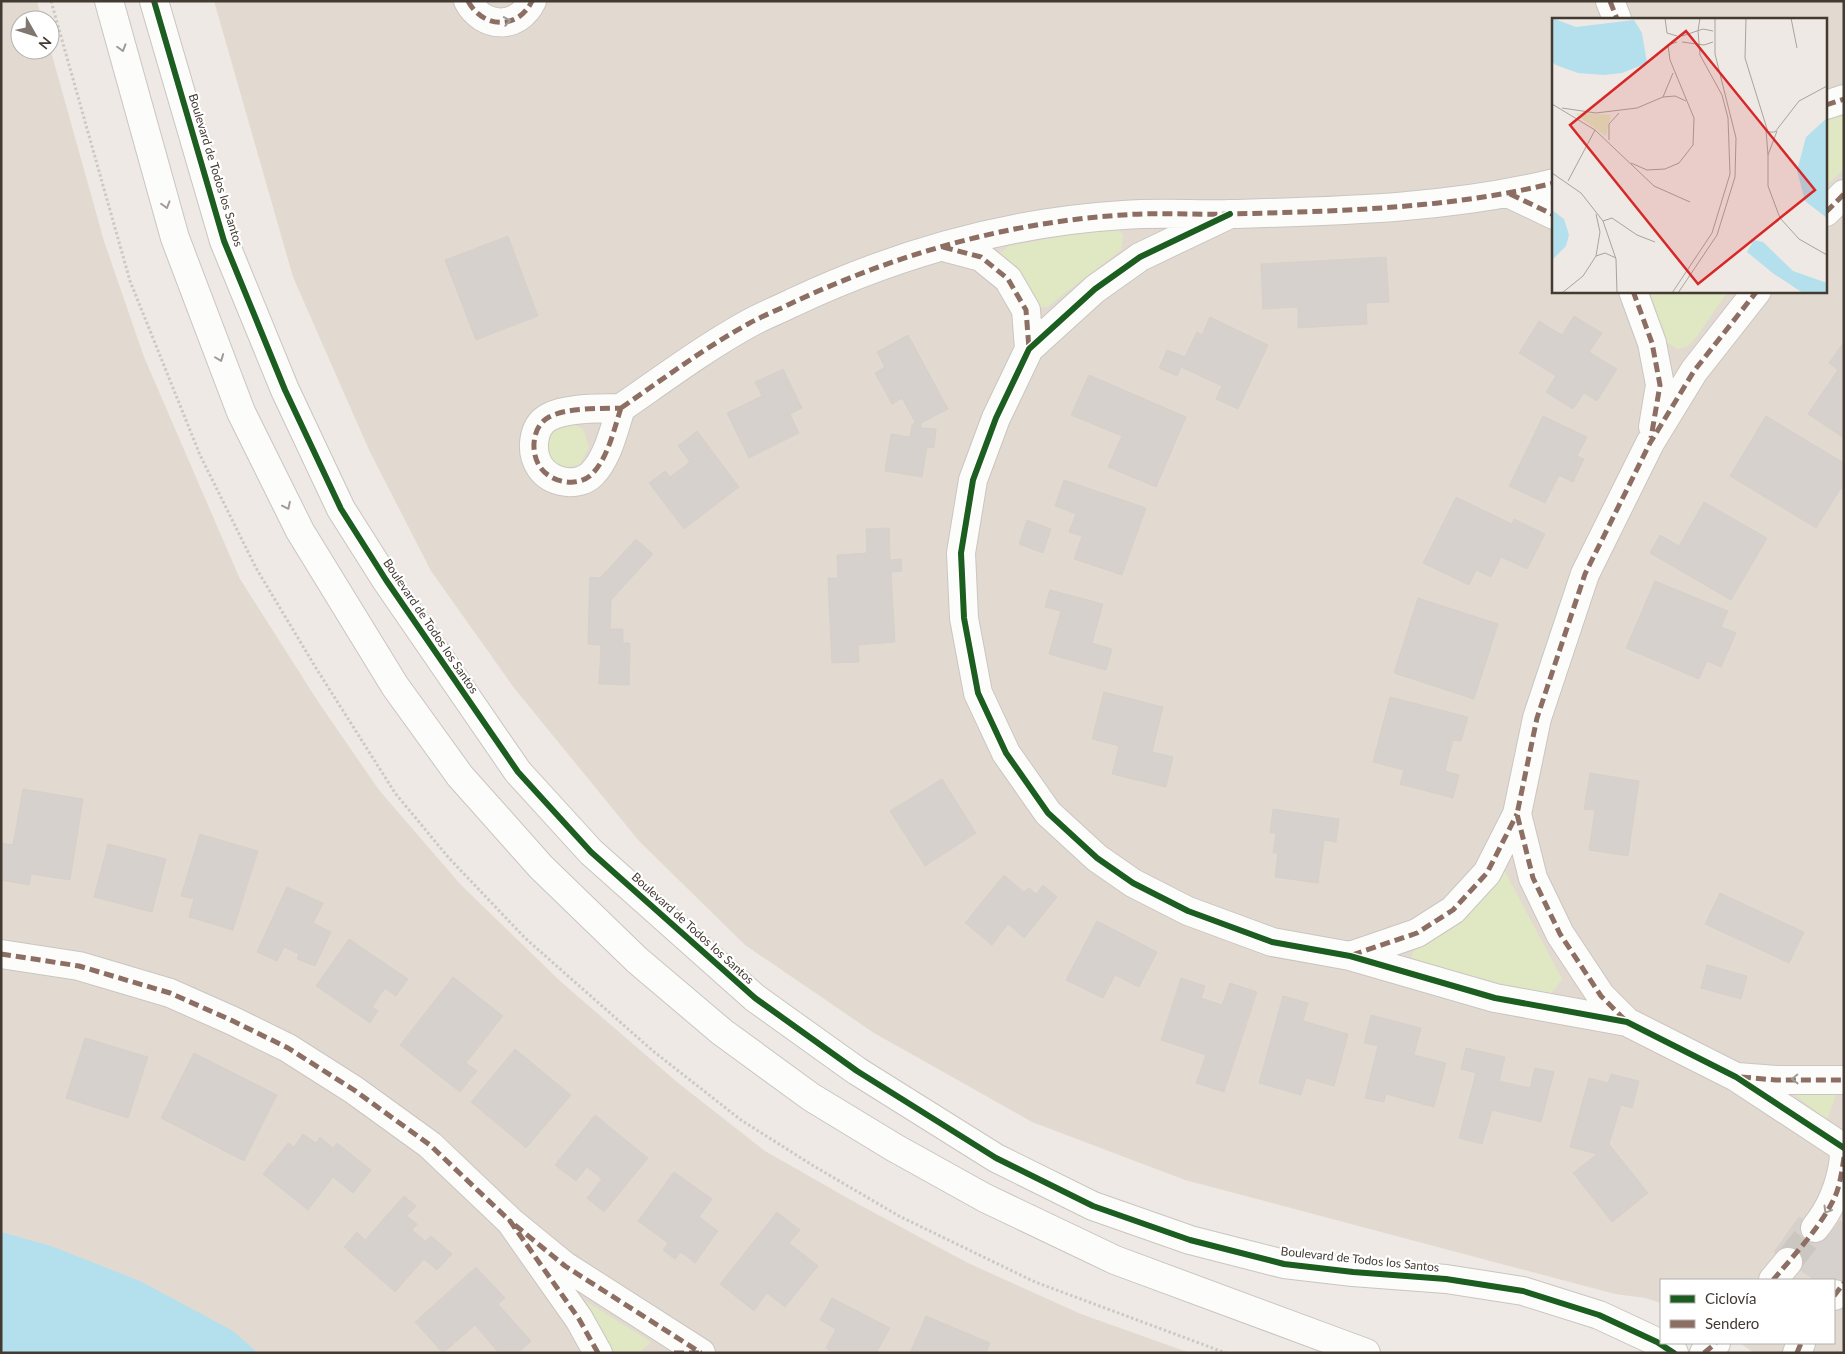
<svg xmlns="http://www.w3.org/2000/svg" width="1845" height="1354" font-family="Lato,sans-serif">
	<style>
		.residential { fill: #e2dad1; fill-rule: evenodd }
		.green { fill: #e0e8c3 }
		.water { fill: #b4dfed }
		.building { fill: #d6d1cc; stroke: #d6d0cb }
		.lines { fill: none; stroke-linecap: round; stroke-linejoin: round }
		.minor-tunnel { stroke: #ccc6c0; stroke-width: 28; stroke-dasharray: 28 14; stroke-linecap: butt }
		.minor-casing { stroke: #cac5c1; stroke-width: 30 }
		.path { stroke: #ccc9c5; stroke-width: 3; stroke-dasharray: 2.5 2.5; stroke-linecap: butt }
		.minor { stroke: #fcfcfb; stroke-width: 28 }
		.quiet { stroke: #8d6e63; stroke-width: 5; stroke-dasharray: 10 5; stroke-linecap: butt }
		.cycleway-casing { stroke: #fff; stroke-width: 9 }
		.cycleway { stroke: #1b5e20; stroke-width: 6 }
		.oneway { stroke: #a09b96 }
		.labels { text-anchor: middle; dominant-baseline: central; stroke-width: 4.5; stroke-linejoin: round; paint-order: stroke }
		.street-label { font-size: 12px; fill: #433a32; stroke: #fff }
		.inset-road { fill: none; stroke: #aaa39d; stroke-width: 1 }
		.view { fill: #d62828; fill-opacity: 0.15; stroke: #d62828; stroke-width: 2.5 }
		.inset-edge { fill: none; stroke: #433a32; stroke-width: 2.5 }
	</style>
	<rect width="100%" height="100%" fill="#eee9e4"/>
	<path class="residential" d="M1,1h36l5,19h-22v30h30v-2l54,193 40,116 96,222 79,124 60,87 82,95 99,96 117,101 88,69 93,53 110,59 113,51 109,39h-1189z
		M214,1h1630v1352h-90l-14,-10h94v-63h-173v23l-16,-5 -30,-4 -430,-114 -153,-58 -158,-89 -129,-88 -106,-104 -125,-153 -83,-117 -62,-121 -76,-173zM1554,19h272v272h-272z"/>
	<path class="green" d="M1844,115v54l-18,16v-64z
		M1116,226l7,9 -2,15 -74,57 -14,1 -11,-27 -23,-27 10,-8z
		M1644,291h84l-33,48 -7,7 -10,3 -12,-7z
		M567,421l16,8 6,18 -9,17 -18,5 -17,-8 4,-35z
		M1504,870l58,109 -13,18 -140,-31 6,-19 78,-76z
		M1838,1088l-11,32 -38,-30z
		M582,1299l69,43 -12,11h-28z"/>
	<path class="water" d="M1,1232l50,14 89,35 93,50 25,22h-257z"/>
	<path class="building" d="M508,236l30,80 -62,24 -31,-80z
		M1386,257l3,45 -23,1 1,21 -69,4v-21l-35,2 -2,-45z
		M1574,316l28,17 -13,19 28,17 -20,32 -13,-8 -11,16 -27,-17 10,-16 -37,-23 20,-32 23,14z
		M1210,317l58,28 -30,64 -22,-10 6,-13 -41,-19 -4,9 -18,-8 8,-18 18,7 12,-25 5,3z
		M908,335l40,74 -27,14v5l15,1 -2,19 -7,-1 -5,30 -37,-6 6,-37 19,3 2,-12 3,-3 -13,-24 -10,6 -17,-31 10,-6 -8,-15z
		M1844,342v96l-36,-24 30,-44 -9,-7z
		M783,369l19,39 -12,6 9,19 -50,25 -22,-45 35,-17 -7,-14z
		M1089,375l97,42 -30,70 -48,-20 14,-31 -51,-21z
		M1543,416l44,21 -10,19 7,3 -11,23 -14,-7 -14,28 -36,-17z
		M1766,416l78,47v27l-3,-2 -25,40 -86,-52z
		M697,431l42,56 -55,42 -35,-46 16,-12 5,6 20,-15 -12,-16z
		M1064,480l82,28 -24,67 -48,-16 8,-23 -13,-4 7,-18 -21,-8z
		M1456,497l56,27 2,-5 31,15 -18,35 -26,-12 -10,20 -15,-7 -7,15 -46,-22z
		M1704,502l63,36 -36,62 -81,-47 10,-18 19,11z
		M1027,520l24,9 -8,24 -24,-9z
		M889,528l1,32 11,-1 1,12 -11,1 4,70 -37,3 1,17 -27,1 -4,-85h10l-1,-23 30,-2 -1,-24z
		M636,539l17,15 -42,46 -1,29h13v14h7l-1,42 -30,-1 2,-39 -13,-1 2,-67 10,1z
		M1655,581l73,30 -7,16 15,6 -15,34 -14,-6 -8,18 -73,-31z
		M1050,590l53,14 -11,39 20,6 -6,21 -57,-16 12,-43 -16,-4z
		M1418,598l80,26 -24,75 -80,-26z
		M1104,692l59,15 -11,45 21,5 -7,30 -54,-13 7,-28 -27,-7z
		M1390,697l78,20 -7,24 -8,-1 -8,31 14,4 -6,23 -53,-14 4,-14 -31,-8z
		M1590,773l49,8 -11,75 -39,-6 6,-40 -11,-1z
		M942,779l34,54 -51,33 -35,-55z
		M23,789l60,10 -13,81 -39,-6 -2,11 -28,-5v-37l12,2z
		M1273,809l66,10 -3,23 -12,-2 -6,43 -43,-6 3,-24h-5l3,-20h-6z
		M200,834l58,17 -25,79 -44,-13 5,-18 -13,-3z
		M108,844l58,15 -14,53 -58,-15z
		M1004,875l20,17 5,-4 7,6 7,-9 14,12 -33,41 -16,-14 -16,21 -27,-22z
		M287,887l36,16 -10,20 18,9 -16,34 -18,-7 2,-5 -15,-7 -7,14 -20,-9z
		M1720,893l84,39 -15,31 -84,-39z
		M1097,921l60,31 -18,35 -24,-12 -12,23 -37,-18z
		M349,939l59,40 -12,17 -11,-8 -13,19 6,4 -8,12 -54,-37z
		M1707,965l40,11 -6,23 -40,-11z
		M453,977l50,39 -37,47 11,8 -17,21 -60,-47z
		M1181,978l24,8 -4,12 21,7 8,-22 27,9 -33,100 -28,-9 10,-28 -45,-15z
		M1283,996l25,7 -5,18 45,13 -14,52 -28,-8 -5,17 -42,-12z
		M1371,1015l50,13 -7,27 32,8 -12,44 -48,-13 -2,8 -19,-4 13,-52 -14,-3z
		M85,1038l63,19 -20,61 -62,-20z
		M1466,1048l39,9 -6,24 31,7 5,-20 19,4 -13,50 -49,-12 -10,34 -23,-6 17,-65 -15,-4z
		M515,1049l56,46 -45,53 -55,-46z
		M194,1053l83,42 -33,66 -83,-43z
		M1611,1074l28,7 -7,27 -11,-3 -12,39 39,49 -36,29 -39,-49 24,-19 -27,-7 19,-69 19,5z
		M595,1115l53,43 -44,54 -17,-14 15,-19 -15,-12 -11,14 -21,-16z
		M303,1134l13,9 4,-6 13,11 4,-5 34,27 -18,23 -20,-16 -25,33 -45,-36 25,-31 6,4z
		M674,1172l38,27 -13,18 19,14 -23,32 -14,-11 -6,7 -12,-9 5,-7 -30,-22z
		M404,1196l12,10 -9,10 10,8 -5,6 13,11 6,-5 21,18 -15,16 -13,-11 -29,33 -51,-45 13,-15 8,8z
		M777,1212l23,18 -11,13 29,23 -33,41 -18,-14 -13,18 -34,-27z
		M1799,1217l29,20 12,-16 4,3v76l-10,-7v-13h-19l-41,-28z
		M476,1267l29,31 -7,6 33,37 -13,12h-19l-24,-28 -32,28 -28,-31z
		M832,1298l58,30 -14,25h-41l-9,-5 10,-19 -16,-9z
		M926,1316l64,27 -4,10h-76z"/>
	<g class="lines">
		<path class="minor-tunnel" d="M1788,1262l27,-34"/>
		<defs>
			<path id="minor" d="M109,1l66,237 66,174 59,119 95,155 65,90 81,91 96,93 85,72 89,65 84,51 90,50 130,62 251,93
				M154,1l70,240 61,149 56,119 45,71 132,192 73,80 164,146 102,73 139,87 97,48 97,34 94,24 69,8 93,7 77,12 76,24 58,27 17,11
				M468,1c15,28 50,29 64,0
				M1610,1l7,18
				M1826,105l18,-6
				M1510,194l44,21
				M1826,212l18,-18
				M1230,214l-90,43 -45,32 -66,60 -33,69 -23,62 -12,73 3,65 14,75 28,60 42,60 49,45 36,25 55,28 84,31 78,14 145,42 132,24 109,55 108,71
				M947,248l34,9 27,22 18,31 3,39
				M1633,291l19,52 8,42 -7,42
				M621,408c42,-29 82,-59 127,-84 14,-8 30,-14 44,-21 104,-49 217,-81 331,-88 36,-3 72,0 108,-1 108,-3 217,-5 323,-31
				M621,408c-7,21 -13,50 -29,66 -14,14 -41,9 -52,-7 -10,-15 -8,-41 9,-50 19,-10 51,-8 72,-9z
				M1,954l78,12 91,27 63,28 55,27 66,42 76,55 80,76
				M1350,956l67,-23 36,-23 34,-37 30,-59
				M1627,1022l-26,-26 -41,-62 -27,-56 -16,-64 20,-96 48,-144 65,-131 44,-72 63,-80
				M1737,1077l39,3h68
				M1815,1228c17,-21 26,-45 29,-71
				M1773,1280l15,-18
				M1834,1296l1,-2
				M598,1353l-19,-34 -69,-98 55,45 136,87
				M1704,1353l12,-10
				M1797,1353l4,-10"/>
		</defs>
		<use href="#minor" class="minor-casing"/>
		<path class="path" d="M51,1l79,280 70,174 56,113 60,100 79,125 53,64 77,81 128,113 88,69 71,45 87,51 136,66 191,71"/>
		<use href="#minor" class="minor"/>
		<path class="quiet" d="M468,1c15,28 50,29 64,0
			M1610,1l7,18
			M1826,105l18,-6
			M1510,194l44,21
			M1826,212l18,-18
			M943,247l38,10 27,22 18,31 3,39
			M1633,291l19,52 8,42 -9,53
			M621,408c42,-29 82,-59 127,-84 14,-8 30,-14 44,-21 104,-49 217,-81 331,-88 36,-3 72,0 108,-1 108,-3 217,-5 323,-31
			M621,408c-7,21 -13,50 -29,66 -14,14 -41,9 -52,-7 -10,-15 -8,-41 9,-50 19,-10 51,-8 72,-9z
			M1,954l78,12 91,27 63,28 55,27 66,42 76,55 80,76
			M1352,955l65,-22 36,-23 34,-37 30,-59
			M1625,1020l-24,-24 -41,-62 -27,-56 -16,-64 20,-96 48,-144 65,-131 44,-72 63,-80
			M1741,1077l35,3h68
			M1773,1280c21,-25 46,-51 61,-81 6,-13 8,-28 10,-42
			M1834,1296l10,-13
			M598,1353l-19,-34 -69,-98 55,45 136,87
			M674,1353h27
			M1704,1353l12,-10
			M1797,1353l4,-10"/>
		<defs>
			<path id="cycleway" d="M154,1l70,240 61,149 56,119 45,71 132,192 73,80 164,146 102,73 139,87 97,48 97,34 94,24 69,8 93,7 77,12 76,24 58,27 17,11
				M1230,214l-90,43 -45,32 -66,60 -33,69 -23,62 -12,73 3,65 14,75 28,60 42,60 49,45 36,25 55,28 84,31 78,14 145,42 132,24 109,55 108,71"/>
		</defs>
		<use href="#cycleway" class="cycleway-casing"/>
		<use href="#cycleway" class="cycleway"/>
	</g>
	<defs><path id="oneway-chevron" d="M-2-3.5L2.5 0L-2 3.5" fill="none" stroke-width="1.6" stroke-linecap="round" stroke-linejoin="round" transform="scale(1.25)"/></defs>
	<g class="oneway">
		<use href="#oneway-chevron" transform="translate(507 21) rotate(-10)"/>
		<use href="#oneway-chevron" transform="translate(122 48) rotate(74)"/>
		<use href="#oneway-chevron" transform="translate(166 205) rotate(74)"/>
		<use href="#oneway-chevron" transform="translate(220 358) rotate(69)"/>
		<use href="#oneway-chevron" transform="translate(287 506) rotate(64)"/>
		<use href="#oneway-chevron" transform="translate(1795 1079) rotate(179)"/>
		<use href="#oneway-chevron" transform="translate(1827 1210) rotate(121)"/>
	</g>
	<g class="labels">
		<g class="street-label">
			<text transform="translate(216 170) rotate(73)">Boulevard de Todos los Santos</text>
			<text transform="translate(431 626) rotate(56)">Boulevard de Todos los Santos</text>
			<text transform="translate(693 928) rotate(42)">Boulevard de Todos los Santos</text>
			<text transform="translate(1360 1259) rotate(6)">Boulevard de Todos los Santos</text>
		</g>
	</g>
	<g transform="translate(1552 18)">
		<rect width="275" height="275" fill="#eee9e4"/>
		<path d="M25,95l34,2 -5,21 -31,-22z" fill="#e0e8c3"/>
		<path d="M0,0l24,9 58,-7 8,13 5,30 -25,10 -18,2 -26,-2 -22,-8 -4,-3zM275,100v100l-22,-17 -8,-30 9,-34zM0,192l12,9 5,16 -3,11 -14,14zM202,222l9,2 30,29 34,12v10h-24l-29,-19 -27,-22z" fill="#b4dfed"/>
		<path class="inset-road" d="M113,0l2,15 10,3M194,0l-1,40 23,74h7l24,-31 28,-15M239,0l6,30M130,18l21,-7 10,2M130,24l22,3 9,-3M111,79l12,-1 11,5M0,86l43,26 -27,51M10,90l34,5 41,-5 26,-11 10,-24M43,112l59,56 36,16M214,112l2,25 9,-24M57,122v-16l10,-11M216,137v31l12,32 19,21 28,16M79,145l16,7 18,-1 14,-6 14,-18 1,-27 -24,-58 -2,-15 9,-3M0,155l29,20 22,28 13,38 1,34M51,203l9,-3 25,17 18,7M44,238l9,-3 11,5M10,275l21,-17 13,-20 4,-24 -4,-18M120,275l40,-60 18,-59 -2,-56 -6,-23 -22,-40 -2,-24 2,-13M126,275l39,-58 18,-58 1,-39 -21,-84v-36"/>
		<path class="view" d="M134,13l129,159 -117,94 -128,-159z"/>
		<rect width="275" height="275" class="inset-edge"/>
	</g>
	<rect width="1845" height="1354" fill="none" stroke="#433a32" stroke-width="5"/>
	<rect x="1660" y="1279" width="175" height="65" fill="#ffffff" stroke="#b4b0ad"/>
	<rect x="1670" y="1295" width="25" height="8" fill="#1b5e20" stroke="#b4b0ad"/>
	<text x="1705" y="1304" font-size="15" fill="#433a32">Ciclovía</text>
	<rect x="1670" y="1320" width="25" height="8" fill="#8d6e63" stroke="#b4b0ad"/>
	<text x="1705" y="1329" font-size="15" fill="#433a32">Sendero</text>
	<g transform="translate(35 35) rotate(129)"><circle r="24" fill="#ffffff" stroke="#b4b0ad"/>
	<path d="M0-4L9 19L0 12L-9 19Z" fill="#7f7770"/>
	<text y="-8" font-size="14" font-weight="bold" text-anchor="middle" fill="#433a32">N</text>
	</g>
</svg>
